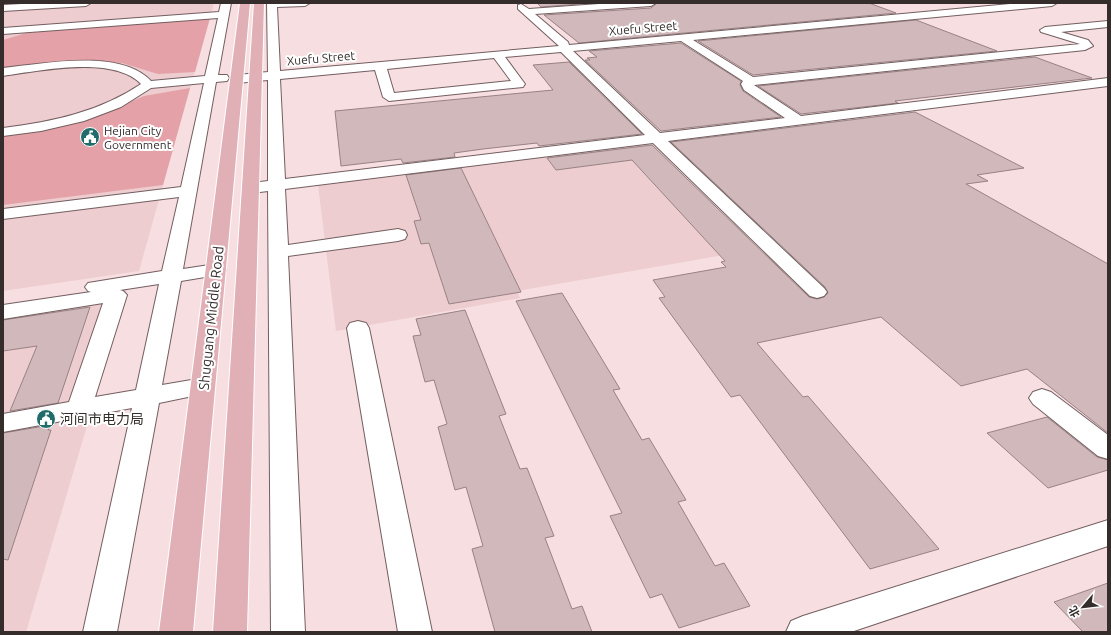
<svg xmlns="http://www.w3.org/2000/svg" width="1111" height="635" font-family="Ubuntu,'Noto Sans SC',sans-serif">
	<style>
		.built { fill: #edcdcf }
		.green { fill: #e4a1a7 }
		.building { fill: #d1b9bb; stroke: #988284 }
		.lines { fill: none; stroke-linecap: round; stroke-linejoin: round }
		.minor-casing { stroke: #735e60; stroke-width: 2 }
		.major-casing { stroke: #fff; stroke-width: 2 }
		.minor { fill: #fff; fill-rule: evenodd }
		.major { fill: #e0b0b6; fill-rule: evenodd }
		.labels { text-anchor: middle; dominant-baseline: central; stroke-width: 4; stroke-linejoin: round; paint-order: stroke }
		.far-street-label { font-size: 12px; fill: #352c2c; stroke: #fff }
		.far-poi-label { font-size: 12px; fill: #352c2c; stroke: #fff; text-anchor: start }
		.street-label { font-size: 14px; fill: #352c2c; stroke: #fff }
		.poi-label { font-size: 14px; fill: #352c2c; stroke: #fff; text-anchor: start }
	</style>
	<rect width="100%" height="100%" fill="#f7dee0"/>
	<path class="built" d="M112,3h102l-75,268 -136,20v-281z
		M643,143l110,107 -236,41 3,7 -184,33 -18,-146z
		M128,287l-102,345h-23v-327z"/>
	<path class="green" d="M210,18l-15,54 -37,2 -36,-11 -35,-2 -84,7v-28l23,-7z
		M190,88l-27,97 -160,20v-70l113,-27 28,-12z"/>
	<path class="building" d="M537,3h55l-51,4z
		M657,3h212l27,10 -317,30 -35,-28 107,-7z
		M916,20l81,31 -244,24 -55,-34z
		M681,43l60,38 -1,4 3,6 38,26 -120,14 -76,-71h5l-3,-2 10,-1 -8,-6z
		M1035,57l57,21 -197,23 3,2 -97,11 -43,-28z
		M569,62l73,72 -103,12 -2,-3 -54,6 -29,4 1,4 -52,6 -2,-4 -60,7 -6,-55 218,-21 -20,-25z
		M915,112l109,56 -47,7 11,6 -22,3 142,80v169l-81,-64 -66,17 -80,-69 -124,26 46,54 5,-1 131,153 -69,20 -130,-174 -9,2 -72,-99 6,-1 -12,-17 73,-13 -5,-5 4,-1 -93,-101 -76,10 -9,-12 105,-13 157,152 8,2 7,-2 4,-4 -3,-6 -154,-145z
		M461,168l60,124 -72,12 -20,-61 -8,1 -7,-23 7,-1 -15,-45z
		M562,293l58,96 -7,1 29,50 7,-2 37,62 -8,2 37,64 9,-3 26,43 -71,22 -17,-34 -12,4 -40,-82 12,-3 -106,-212z
		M90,307l-32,96 -48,8 27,-65 -34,5v-31z
		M465,310l41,104 -7,2 21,53 7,-1 27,68 -9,2 27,71 10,-3 10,26h-97l-23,-83 11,-3 -17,-59 -11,3 -17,-63 9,-3 -13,-44 -9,2 -12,-46 8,-1 -5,-16z
		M1047,417l50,40 11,3v10l-60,18 -61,-55z
		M50,425l-2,5h3l-43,130 -5,-1v-126z
		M1108,583v49h-25l-29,-30z"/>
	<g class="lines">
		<defs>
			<path id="minor" d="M40,3h51l-5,3 -83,5v-6z
				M221,3h10l-13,72h9l2,3 -2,3 -11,1 -33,187 33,-5 7,2 3,4 -3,4 -42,7 -19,104 41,-7 9,2 3,6 -3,6 -53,11 -42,229h-34l49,-224 -129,24v-18l66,-12 34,-99 -100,16v-14l88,-13 -3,-1 -3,-4 3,-4 74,-12 17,-74 -176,22v-10l178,-22 23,-104 -53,5 -30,19 -37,14 -43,10 -38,5v-8c49,-6 96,-16 138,-44 -28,-29 -102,-13 -138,-8v-8c41,-4 117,-20 148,13l54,-5 13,-58 -215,16v-6l216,-16zM159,284l-23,106 -41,7 32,-102 -4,-4 -3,-1z
				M267,3h43l-5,3 -28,1 3,64 279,-25 -41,-37v-4l3,-1 8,5 84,-6h43l-5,3 -116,8 33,28 1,3 453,-42h35l-5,3 -359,34 60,37 327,-33 -39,-12 -1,-2 5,-3 63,-6v6l-47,5 27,8 5,6 -8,4 -331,35 47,31 307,-38v8l-440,55 156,147 3,4 -3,4 -7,2 -7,-2 -157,-153 -368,46 3,56 110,-16 7,2 2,4 -2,4 -7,2 -110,15 17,376h-34l-3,-441 -17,2 -6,-1 -2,-4 2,-4 23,-3v-101l-31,3 -6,-4 6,-4 31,-3zM681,41l62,40 -2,3 3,6 41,28 -125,15 -87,-82zM561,52l84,83 -360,44 -5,-100 95,-9 8,27 6,4 134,-14 2,-3 -20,-27zM494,58l17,23 -117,12 -7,-24z
				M358,321l8,2 3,5 63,304h-34l-51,-304 3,-5z
				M1042,389l9,3 57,43v24l-10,-3 -65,-52 -4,-6 4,-6z
				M1108,520v26l-257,86h-65l5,-11 12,-5z"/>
			<path id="major" d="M240,3h10l-57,629h-34z
				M254,3h10l-17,629h-34z"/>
		</defs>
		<use href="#minor" class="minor-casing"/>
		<use href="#major" class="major-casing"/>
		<use href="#minor" class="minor"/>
		<use href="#major" class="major"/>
	</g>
	<defs>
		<symbol id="civic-disc" viewBox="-11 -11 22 22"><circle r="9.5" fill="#206c6a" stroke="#fff"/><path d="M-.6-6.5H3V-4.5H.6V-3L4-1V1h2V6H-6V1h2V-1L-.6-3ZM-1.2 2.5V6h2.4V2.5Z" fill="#fff"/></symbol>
	</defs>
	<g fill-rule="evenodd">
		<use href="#civic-disc" x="79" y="126" width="22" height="22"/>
		<use href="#civic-disc" x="35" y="408" width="22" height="22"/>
	</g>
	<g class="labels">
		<g class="far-street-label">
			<text transform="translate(643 28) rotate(-5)">Xuefu Street</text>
			<text transform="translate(321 58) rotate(-5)">Xuefu Street</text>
		</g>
		<g class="far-poi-label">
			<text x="104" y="130">Hejian City<tspan x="104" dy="14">Government</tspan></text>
		</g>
		<g class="street-label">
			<text transform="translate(211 318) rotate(-84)">Shuguang Middle Road</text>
		</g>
		<g class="poi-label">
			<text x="60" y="419">河间市电力局</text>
		</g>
	</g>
	<rect width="1111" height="635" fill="none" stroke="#352c2c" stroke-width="8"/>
	<g transform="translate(1083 607) rotate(242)" stroke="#ffffff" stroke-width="3" paint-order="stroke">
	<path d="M0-3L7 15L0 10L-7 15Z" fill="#352c2c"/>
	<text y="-6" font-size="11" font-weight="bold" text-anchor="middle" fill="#352c2c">北</text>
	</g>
</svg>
